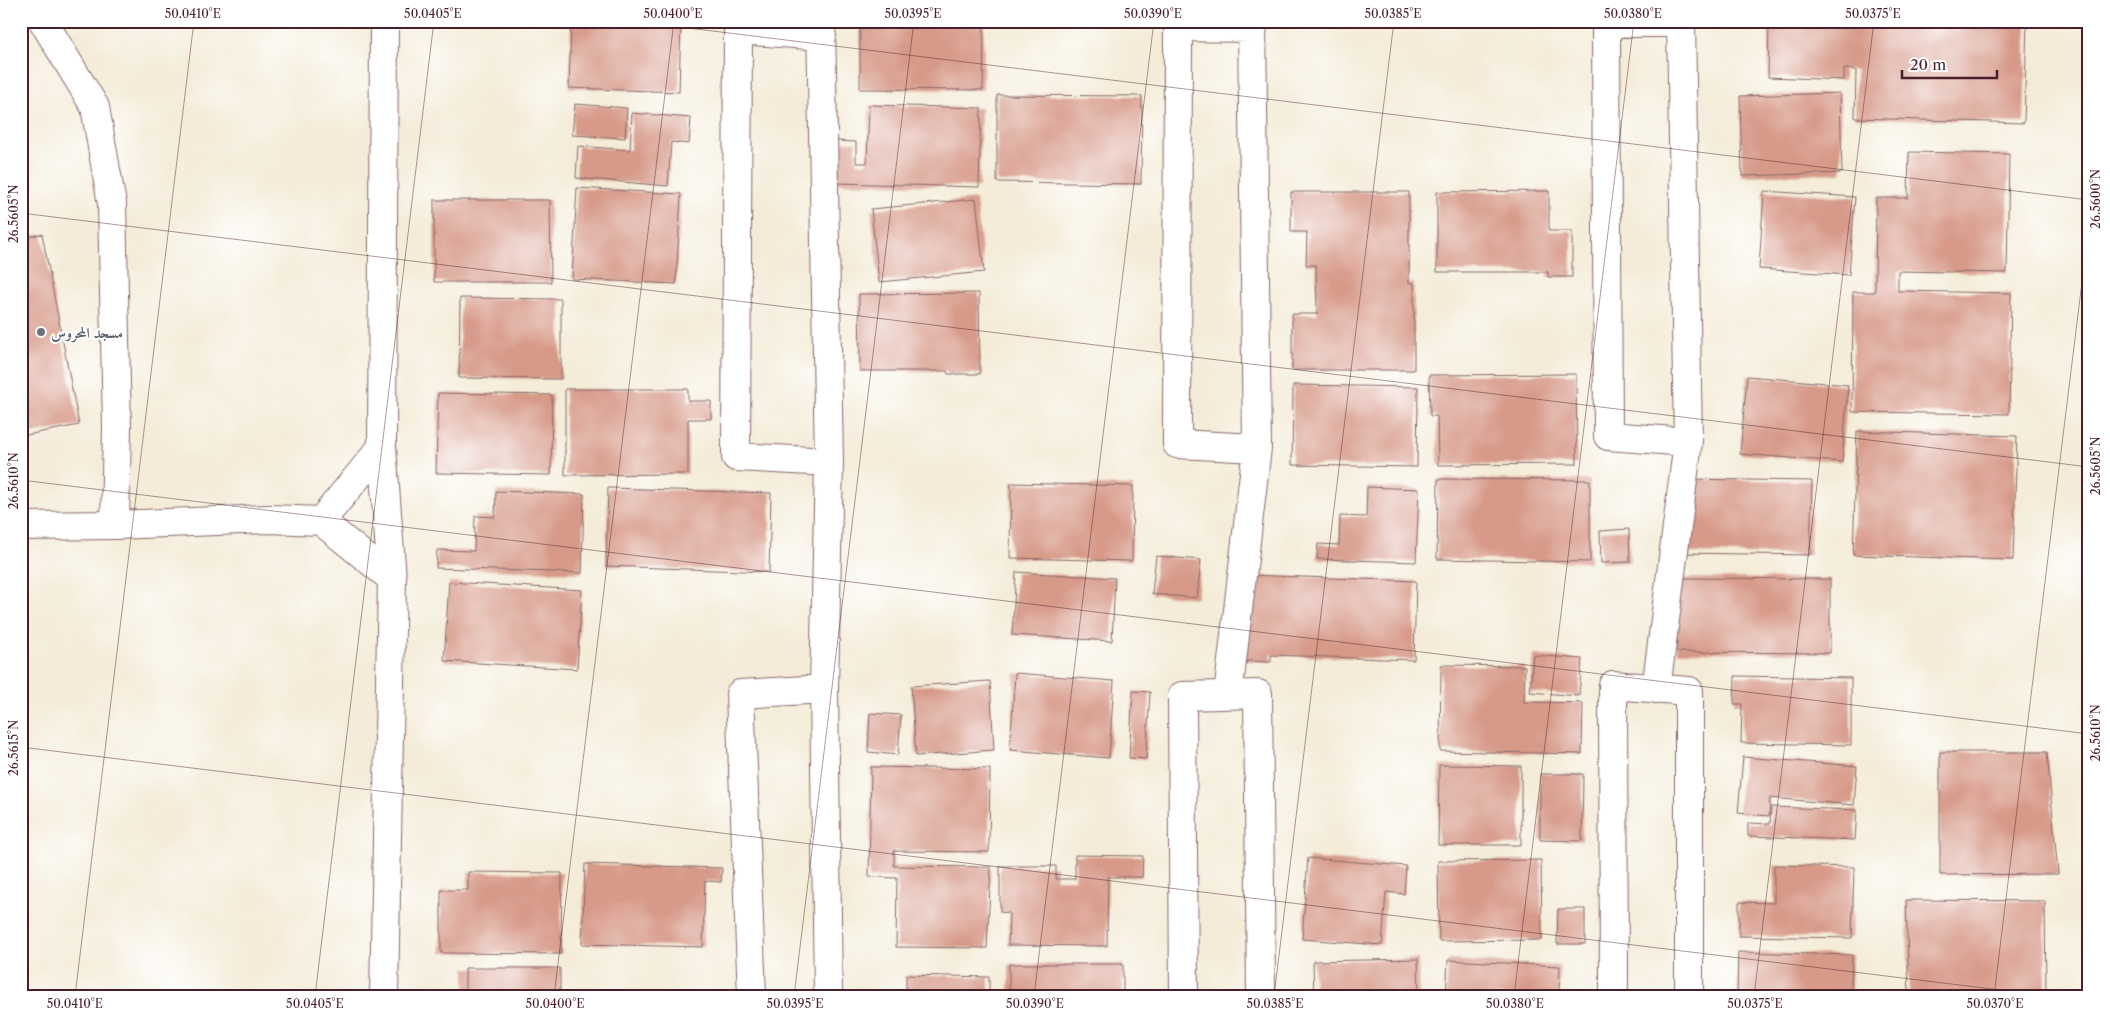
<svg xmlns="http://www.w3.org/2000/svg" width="2110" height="1017" font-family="'Libre Caslon Text',Amiri,serif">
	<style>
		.building { fill: #d79a89 }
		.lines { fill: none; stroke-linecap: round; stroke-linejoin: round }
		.minor-casing { stroke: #866768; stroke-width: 30 }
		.minor { stroke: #fff; stroke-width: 28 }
		.ticks { fill: none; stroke: #4a1f2b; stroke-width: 1; stroke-opacity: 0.45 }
		.worship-dot { fill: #6b7280; stroke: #fff; stroke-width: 2 }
		.labels { text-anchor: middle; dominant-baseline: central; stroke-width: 4; stroke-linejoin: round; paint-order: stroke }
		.worship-label { font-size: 15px; font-weight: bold; fill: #5b616d; stroke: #fff; text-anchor: start }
		.neatline { fill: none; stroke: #4a1f2b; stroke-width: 2 }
		.ticks-label { font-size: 12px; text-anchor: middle; fill: #4a1f2b }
	</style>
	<rect width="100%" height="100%" fill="#fff"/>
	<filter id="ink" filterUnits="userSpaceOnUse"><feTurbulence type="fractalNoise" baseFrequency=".02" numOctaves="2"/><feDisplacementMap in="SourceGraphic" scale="10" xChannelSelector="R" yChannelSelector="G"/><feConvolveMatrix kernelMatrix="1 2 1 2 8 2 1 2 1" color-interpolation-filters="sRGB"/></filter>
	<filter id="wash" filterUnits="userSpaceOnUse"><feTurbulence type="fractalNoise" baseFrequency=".0096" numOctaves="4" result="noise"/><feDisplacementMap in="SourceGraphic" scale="20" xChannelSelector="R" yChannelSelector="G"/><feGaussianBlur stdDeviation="1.12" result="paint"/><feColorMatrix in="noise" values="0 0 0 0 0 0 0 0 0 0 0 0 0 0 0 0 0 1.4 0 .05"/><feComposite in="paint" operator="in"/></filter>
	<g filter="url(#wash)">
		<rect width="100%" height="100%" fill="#f4ecd8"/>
		<g id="blocks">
			<path class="building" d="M571,21h110l-2,71 -110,-4z
				M860,21h135v3h-11l-1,66 -123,-1z
				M1102,21h29v2l-29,2z
				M1769,21h258l-3,102 -169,-5 1,-48 -12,-1v11l-76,-3z
				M1840,93l2,80 -100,3 -2,-80z
				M997,95l145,1 -1,88 -144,-2z
				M575,104l52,4 -2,30 -53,-3z
				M869,105l112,3 -2,79 -143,-4 1,-42 19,1v21h11z
				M632,113l59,5 -2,26 -18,-2 -3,44 -92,-8 2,-32 52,4z
				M1909,152l100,2 -2,119 -109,-2v20l113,2 -2,121 -157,-2 1,-120h22l1,-94h32z
				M577,188l104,6 -5,90 -104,-5z
				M1549,191v40h23v46h-24v-5h-111v-80z
				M1764,191l91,6 -6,78 -90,-6z
				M1291,192h118v91h5v87h-122v-56h25l-1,-49h-10l1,-33h-16z
				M976,199l8,73 -105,10 -8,-73z
				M434,200h116l1,82h-117z
				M42,234l37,191 -58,11v-198z
				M979,293l1,81h-32l-1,-3h-87l-1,-77z
				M460,298l101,1v80l-102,-1z
				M1576,374l1,90 -139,1 -1,-49h-7l-1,-41z
				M1747,376l101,9 -6,77 -102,-8z
				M1293,385l125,2 -1,80 -125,-2z
				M565,389h123v12h23v18h-23v55l-123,1z
				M438,393l114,2 -1,80 -115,-2z
				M1857,431l160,5 -4,124 -160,-5z
				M1438,479l152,1v82l-153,-3z
				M1685,479l127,2 -2,74 -127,-2z
				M1011,483l122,3 -1,75 -122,-3z
				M1367,487l52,2 -3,73 -99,-3 1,-15 21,1 1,-29 26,1z
				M608,488l163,5 -2,79 -163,-6z
				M496,491l88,3 -2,79 -146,-5 1,-18 37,1 1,-35 20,1z
				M1629,529l1,33 -29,1 -1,-32z
				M1156,556l45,4 -4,38 -45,-4z
				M1016,572l99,6 -3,63 -100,-6z
				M1247,575l169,6 -2,79 -143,-5v7l-26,-1z
				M1678,578l152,1v74l-153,-1z
				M449,582l133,8 -5,79 -133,-8z
				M1533,655l49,4 -3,37 -49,-4z
				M1441,665l84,1 -1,36 59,1 -1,51 -142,-3z
				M1015,673l99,8 -5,77 -99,-8z
				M1735,676l116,2v67l-110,-2 1,-39h-8z
				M990,681l4,69 -78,6 -5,-70z
				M1133,691l17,1 -4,67 -17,-1z
				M870,713l31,2 -3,40 -30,-3z
				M1940,752h107l11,122 -118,1z
				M1743,757l114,9 -3,39 -84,-7 -1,18 -31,-3z
				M1439,765l82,1v79h-83z
				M871,767l119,2 -1,83 -95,-1v15l97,1 -4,81 -91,-1 1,-69 -28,-1z
				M1540,774h43l-1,67 -42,-1z
				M1771,807l86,3 -2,30 -107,-4v-13l22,1z
				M1075,855l68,1 -1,21h-34l-1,69 -99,-1 1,-32 -9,-1v-46h56v13h19z
				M1308,858l98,8 -2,28 -18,-2 -4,53 -80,-6z
				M1541,860l1,80 -103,1 -1,-80z
				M585,864l137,4 -1,14 -16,-1 -2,66 -121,-3z
				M1774,865l80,2 -2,71 -113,-2v-34l35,1z
				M468,872l94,1 -1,81 -120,-1v-63h27z
				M1906,900l139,1 1,95h-137z
				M1558,909h27v35h-28z
				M1738,952l114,3 -1,41 -114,-1z
				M1418,959l1,37h-105l-1,-35z
				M1448,960l112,6 -1,30h-113z
				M1009,964h114v32h-114z
				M465,968h95v28h-95z
				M906,975l83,2v19h-83z"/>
		</g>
	</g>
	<g filter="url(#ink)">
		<use href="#blocks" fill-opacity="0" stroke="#866768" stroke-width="1"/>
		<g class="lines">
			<defs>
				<path id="minor" d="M43,21l52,86 17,97 5,223 -2,98 154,-6 52,2 61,-74
					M821,21l8,441 -93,-5 2,-427 84,6
					M1252,21l5,427 -80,-4 1,-417 75,1
					M1681,21l7,421 -80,-6 -2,-413h75
					M321,521l71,58
					M21,526l94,-1
					M824,689l5,-227
					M1656,689l32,-247
					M1228,695l29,-247
					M384,996l8,-417 -10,-132 2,-426
					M752,996l-12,-302 84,-5 4,307
					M1184,996l-2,-300 76,-2 3,302
					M1614,996l-1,-311 76,6v305"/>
			</defs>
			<use href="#minor" class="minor-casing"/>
			<use href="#minor" class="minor"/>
		</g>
	</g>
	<path class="ticks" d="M631,21l1458,179M21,213l2068,254M21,480l2068,254M21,747l2028,249M75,996l119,-975M315,996l119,-975M554,996l120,-975M794,996l120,-975M1034,996l120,-975M1274,996l120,-975M1514,996l120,-975M1754,996l120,-975M1994,996l95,-771"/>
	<circle class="worship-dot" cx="41" cy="332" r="5"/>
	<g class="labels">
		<g class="worship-label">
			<text x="51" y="332">مسجد المحروس</text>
		</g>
	</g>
	<rect width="2110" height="1017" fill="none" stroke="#fff" stroke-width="55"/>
	<path d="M1902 70v8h95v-8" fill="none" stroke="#4a1f2b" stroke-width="2.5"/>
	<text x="1910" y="70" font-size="15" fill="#4a1f2b" stroke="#ffffff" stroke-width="4" paint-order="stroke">20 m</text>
	<rect x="28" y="28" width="2054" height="962" class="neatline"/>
	<g class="ticks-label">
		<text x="193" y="18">50.0410°E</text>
		<text x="433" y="18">50.0405°E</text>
		<text x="673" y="18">50.0400°E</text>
		<text x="913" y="18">50.0395°E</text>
		<text x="1153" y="18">50.0390°E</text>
		<text x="1393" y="18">50.0385°E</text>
		<text x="1633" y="18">50.0380°E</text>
		<text x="1873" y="18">50.0375°E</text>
		<text transform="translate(2096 199) rotate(-90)" y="4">26.5600°N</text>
		<text transform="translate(14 214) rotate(-90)" y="4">26.5605°N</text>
		<text transform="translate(2096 466) rotate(-90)" y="4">26.5605°N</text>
		<text transform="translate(14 481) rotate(-90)" y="4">26.5610°N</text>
		<text transform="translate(2096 733) rotate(-90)" y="4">26.5610°N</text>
		<text transform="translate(14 748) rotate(-90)" y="4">26.5615°N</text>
		<text x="75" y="1008">50.0410°E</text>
		<text x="315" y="1008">50.0405°E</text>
		<text x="555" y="1008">50.0400°E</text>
		<text x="795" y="1008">50.0395°E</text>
		<text x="1035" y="1008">50.0390°E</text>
		<text x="1275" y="1008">50.0385°E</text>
		<text x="1515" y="1008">50.0380°E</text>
		<text x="1755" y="1008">50.0375°E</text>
		<text x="1995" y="1008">50.0370°E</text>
	</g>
</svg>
